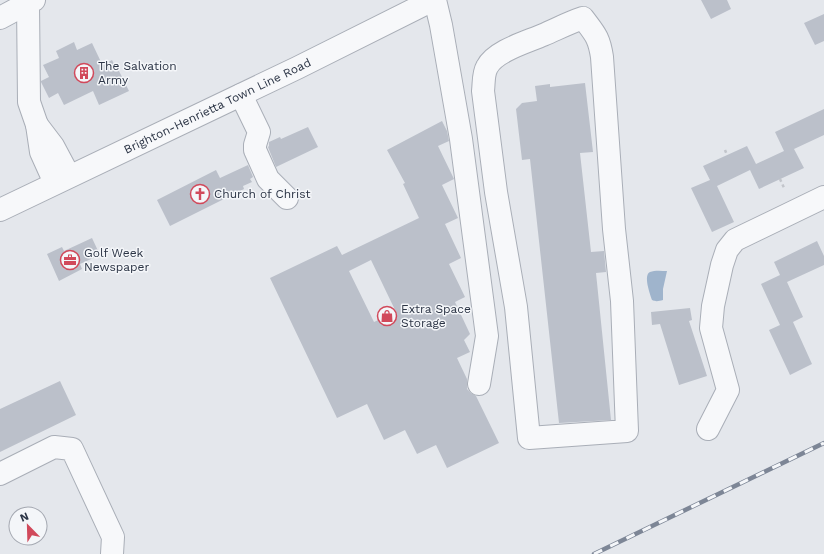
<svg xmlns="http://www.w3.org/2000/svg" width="824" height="554" font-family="'Work Sans',sans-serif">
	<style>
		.water { fill: #9fb4cc }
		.building { fill: #bbc0ca; fill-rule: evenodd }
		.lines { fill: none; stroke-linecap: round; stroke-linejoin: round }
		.minor-casing { stroke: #a9aeb7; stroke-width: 24 }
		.path { stroke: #c2c5cb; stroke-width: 2.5; stroke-dasharray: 3 3; stroke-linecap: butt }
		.minor { stroke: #f7f8fa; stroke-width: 22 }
		.rail-casing { stroke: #7d8696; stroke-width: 4.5 }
		.rail { stroke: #f4f6f9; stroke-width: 3; stroke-dasharray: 9; stroke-linecap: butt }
		.labels { text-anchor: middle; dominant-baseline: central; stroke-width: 3; stroke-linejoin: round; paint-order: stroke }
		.poi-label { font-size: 12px; fill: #2b3445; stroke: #f4f6f9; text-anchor: start }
		.street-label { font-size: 12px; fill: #2b3445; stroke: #f4f6f9 }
	</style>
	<rect width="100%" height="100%" fill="#e4e7ec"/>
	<path class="water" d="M667,271l-4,18v11c-4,1 -7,2 -11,0 -2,-6 -9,-25 -2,-28 5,-2 12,-1 17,-1z"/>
	<path class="building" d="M701,0h26l4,9 -20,10z
		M824,14v27l-9,4 -11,-22z
		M74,42l3,8 15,-7 9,19 3,-1 1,3 7,-4 5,10 1,-1 11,22 -30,14 -6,-14 -29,14 -6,-12 -9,5 -8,-16v-1l8,-4 -6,-12 16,-7 -3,-7z
		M585,83l8,69 -13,1 11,99 13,-1 2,21 -10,1 15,147 -52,3 -29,-264 -8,1 -6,-51 6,-6 15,-2 -2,-15 15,-2v3z
		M824,109v26l-30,14 10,19 -45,21 -9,-19 -33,16 17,36 -22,10 -21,-44 19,-8 -7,-14 44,-20 9,18 28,-13 -9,-19z
		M442,121l5,10 2,10 -11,5 16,33 -12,6 16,33 -13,6 16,34 -12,6 16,33 -10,5 15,32 -6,6 6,12 -13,6 10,21v10l4,4 5,3 23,47 -52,25 -11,-23 -19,9 -12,-24 -21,10 -17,-36 -30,14 -67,-140 67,-32 5,9 77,-37 -16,-34 2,-1 -18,-33zM371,260l25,52 -22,10 -25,-51z
		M308,127l10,20 -42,20 -8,-20 1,-1v-4l11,-5 1,2z
		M248,165l5,12 -3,2 2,3 -9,4 1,3 -74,37 -13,-26 59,-30 4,8z
		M92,238l8,17 -20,9 2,5 -23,12 -12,-27 15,-7 2,4z
		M817,241l7,15v9l-37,17 16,35 -10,5 19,42 -22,11 -21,-45 11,-5 -19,-41 19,-9 -6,-13z
		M690,308l2,12 -3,1 18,55 -28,9 -19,-61 -8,1 -1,-13z
		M60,381l16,34 -76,37v-43z"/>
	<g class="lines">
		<defs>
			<g id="minor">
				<path d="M34,0l-6,3 1,99 8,23"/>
				<path d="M435,0l6,25 20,114 26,197 -8,48"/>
				<path d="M0,18l28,-15"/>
				<path d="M583,18c12,16 16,19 19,39l12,172 8,72 5,130 -98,7 -13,-131 -20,-115 -13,-101c1,-8 0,-17 4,-24 8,-16 40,-25 56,-32 14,-6 25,-12 40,-17z"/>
				<path d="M241,95l18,37 -4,13v5l13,29 19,19"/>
				<path d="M55,183l-14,-31 -4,-27 16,21 16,30"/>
				<path id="s1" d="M0,210l297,-142 136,-68"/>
				<path d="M708,429l20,-39 -17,-62 2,-22 9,-41 5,-15 8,-10 89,-43"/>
				<path d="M0,474l54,-27 18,2 41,88 -1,17"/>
			</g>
		</defs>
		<use href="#minor" class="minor-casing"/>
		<path class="path" d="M725,150l2,5
			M780,179l5,11"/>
		<use href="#minor" class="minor"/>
		<defs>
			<path id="rail" d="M594,554l230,-111"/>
		</defs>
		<use href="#rail" class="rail-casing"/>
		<use href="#rail" class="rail"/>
	</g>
	<defs>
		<symbol id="building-ring" viewBox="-11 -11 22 22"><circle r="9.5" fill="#f4f6f9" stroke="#d1495b" stroke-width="1.5"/><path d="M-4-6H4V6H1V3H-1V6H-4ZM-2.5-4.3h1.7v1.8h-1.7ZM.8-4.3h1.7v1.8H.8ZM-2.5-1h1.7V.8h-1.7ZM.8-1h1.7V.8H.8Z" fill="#d1495b"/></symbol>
		<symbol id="church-ring" viewBox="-11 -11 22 22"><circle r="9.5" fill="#f4f6f9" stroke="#d1495b" stroke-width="1.5"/><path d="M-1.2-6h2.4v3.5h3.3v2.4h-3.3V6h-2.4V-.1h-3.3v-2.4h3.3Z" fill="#d1495b"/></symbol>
		<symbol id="office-ring" viewBox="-11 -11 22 22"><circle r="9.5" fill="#f4f6f9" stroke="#d1495b" stroke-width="1.5"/><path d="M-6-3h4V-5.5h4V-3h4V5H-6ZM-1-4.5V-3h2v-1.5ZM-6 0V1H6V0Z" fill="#d1495b"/></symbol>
		<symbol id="shop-ring" viewBox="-11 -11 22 22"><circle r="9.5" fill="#f4f6f9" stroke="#d1495b" stroke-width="1.5"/><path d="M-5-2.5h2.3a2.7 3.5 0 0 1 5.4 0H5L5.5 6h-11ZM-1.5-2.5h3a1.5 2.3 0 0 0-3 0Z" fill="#d1495b"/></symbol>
	</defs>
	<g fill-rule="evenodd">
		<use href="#building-ring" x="73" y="62" width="22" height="22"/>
		<use href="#church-ring" x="189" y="183" width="22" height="22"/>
		<use href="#office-ring" x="59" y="249" width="22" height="22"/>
		<use href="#shop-ring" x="376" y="305" width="22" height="22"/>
	</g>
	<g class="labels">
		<g class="poi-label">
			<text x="98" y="66">The Salvation<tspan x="98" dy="14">Army</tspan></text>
			<text x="214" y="194">Church of Christ</text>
			<text x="84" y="253">Golf Week<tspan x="84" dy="14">Newspaper</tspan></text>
			<text x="401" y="309">Extra Space<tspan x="401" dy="14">Storage</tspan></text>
		</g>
		<g class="street-label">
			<text stroke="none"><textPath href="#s1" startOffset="241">Brighton-Henrietta Town Line Road</textPath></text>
		</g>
	</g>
	<g transform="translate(28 526) rotate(337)"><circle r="19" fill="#f4f6f9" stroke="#a4a8b1"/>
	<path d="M0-3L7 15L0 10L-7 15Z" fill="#d1495b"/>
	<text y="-6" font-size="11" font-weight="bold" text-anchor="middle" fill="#2b3445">N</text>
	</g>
</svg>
